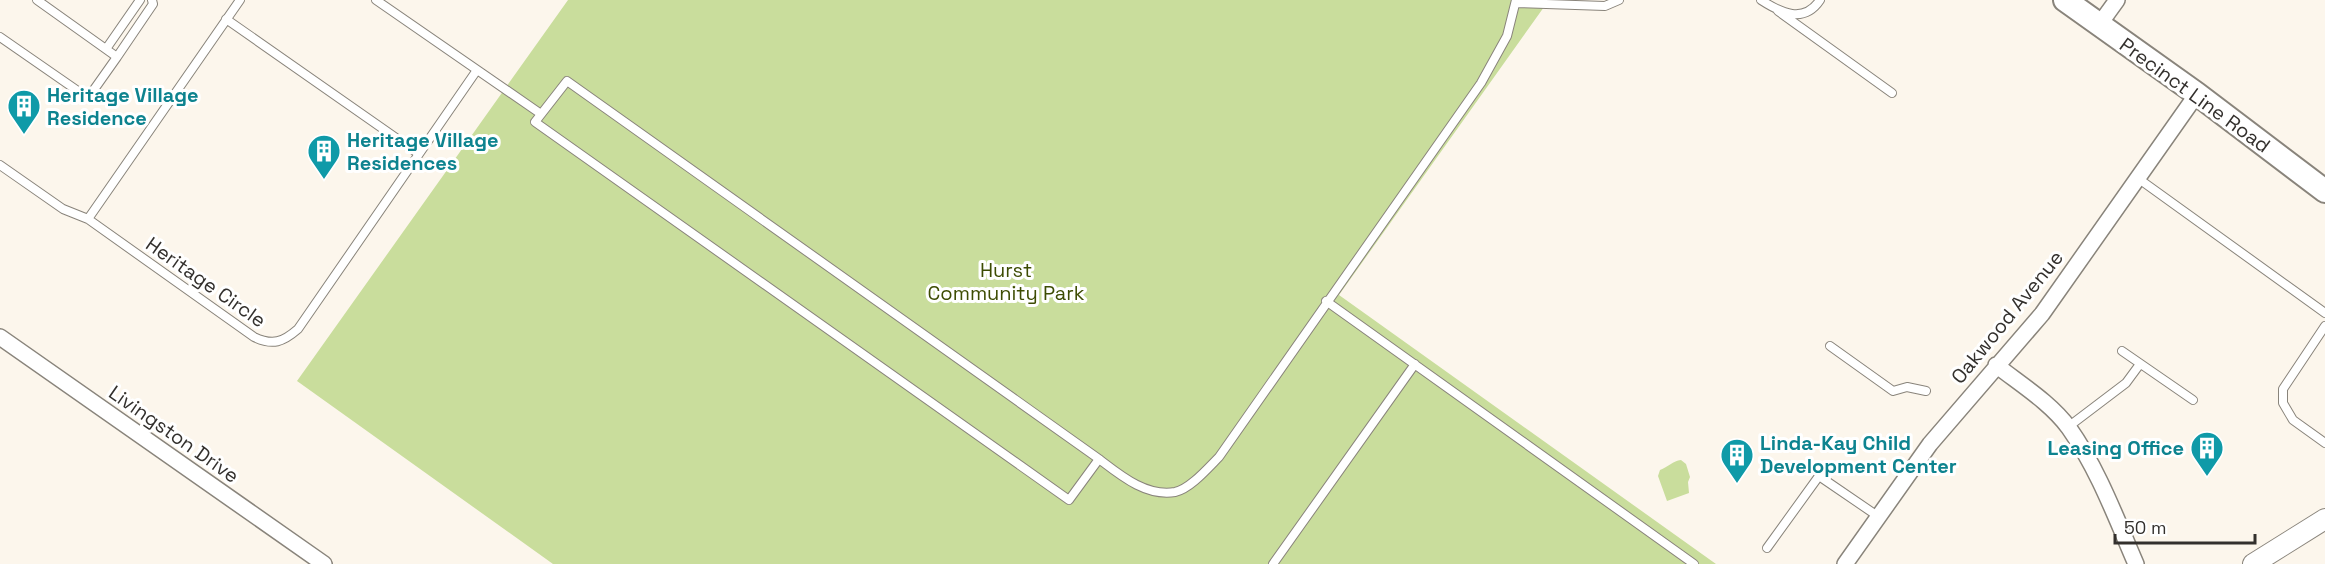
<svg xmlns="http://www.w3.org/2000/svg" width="2325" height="564" font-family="'Space Grotesk',sans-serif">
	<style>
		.green { fill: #c9dd9c }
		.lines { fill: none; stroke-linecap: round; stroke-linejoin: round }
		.service-casing { stroke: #89847b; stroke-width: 10 }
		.minor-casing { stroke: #89847b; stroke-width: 18 }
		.tertiary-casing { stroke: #89847b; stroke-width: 22 }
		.secondary-casing { stroke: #89847b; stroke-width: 26 }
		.service { stroke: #fff; stroke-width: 8 }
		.minor { stroke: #fff; stroke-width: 15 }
		.tertiary { stroke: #fff; stroke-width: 20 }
		.secondary { stroke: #fff; stroke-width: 22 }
		.labels { text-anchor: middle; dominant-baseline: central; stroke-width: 6; stroke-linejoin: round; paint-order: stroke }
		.culture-label { font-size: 20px; font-weight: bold; fill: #0d838f; stroke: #fff; text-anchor: start }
		.street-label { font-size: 20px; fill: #33302d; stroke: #fff }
		.park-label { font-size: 20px; fill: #3d4c03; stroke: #fff }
	</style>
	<rect width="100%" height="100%" fill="#fcf6ec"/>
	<path class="green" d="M568,0h981l-210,295 377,269h-1163l-256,-183z
		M1681,460l5,4 4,13 -2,5 1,11 -22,8 -9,-25 2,-6c8,-3 13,-9 21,-10z"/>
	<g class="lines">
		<defs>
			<path id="service" d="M37,0l80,57 36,-53 -1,-4
				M240,0l-152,219 166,118c19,9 29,5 44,-8l179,-259
				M376,0l165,114
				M1761,0c20,13 43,24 59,0
				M1516,3l89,3 14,-6
				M1778,11l114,82
				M226,19l193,135
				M0,37l88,61 29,-41
				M106,49l34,-49
				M0,165l63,44 25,10
				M2139,179l186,134
				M1326,301l368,263
				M2325,326l-42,63v14l10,17 32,23
				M1830,346l63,45 14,-4 19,4
				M2122,351l71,49
				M2068,427l58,-44 14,-19
				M1099,459l-30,41 -534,-378 32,-41 532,378c21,16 47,38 76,33 15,-3 33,-24 44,-35l262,-374 26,-47 9,-36
				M1767,548l52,-72 60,41
				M1273,564l142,-200"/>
			<path id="minor" d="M2099,25l18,-25
				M0,337l324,227
				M1996,365c24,19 55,38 73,63 29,41 47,90 67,136
				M1845,564l85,-120 112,-130 155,-220"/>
			<path id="tertiary" d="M2253,564l72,-45"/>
			<path id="secondary" d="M2065,0l132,94 128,97"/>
		</defs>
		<use href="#service" class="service-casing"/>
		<use href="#minor" class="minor-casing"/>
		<use href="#tertiary" class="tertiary-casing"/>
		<use href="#secondary" class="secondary-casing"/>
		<use href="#service" class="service"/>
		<use href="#minor" class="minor"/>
		<use href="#tertiary" class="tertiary"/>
		<use href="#secondary" class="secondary"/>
	</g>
	<defs>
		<symbol id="building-pin" viewBox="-11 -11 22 30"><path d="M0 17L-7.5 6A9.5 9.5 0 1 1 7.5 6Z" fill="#0f9aa8" stroke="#fff"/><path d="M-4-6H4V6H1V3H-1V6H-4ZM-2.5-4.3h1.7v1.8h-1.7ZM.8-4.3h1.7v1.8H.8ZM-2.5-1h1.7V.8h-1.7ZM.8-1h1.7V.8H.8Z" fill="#fff"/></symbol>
	</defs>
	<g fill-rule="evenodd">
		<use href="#building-pin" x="5" y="87" width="38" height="52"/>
		<use href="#building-pin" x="305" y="132" width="38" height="52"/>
		<use href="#building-pin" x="2188" y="429" width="38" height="52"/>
		<use href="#building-pin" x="1718" y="436" width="38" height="52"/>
	</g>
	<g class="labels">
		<g class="culture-label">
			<text x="47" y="95">Heritage Village<tspan x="47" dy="23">Residence</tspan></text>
			<text x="347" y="140">Heritage Village<tspan x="347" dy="23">Residences</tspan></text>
			<text x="1760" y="443">Linda-Kay Child<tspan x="1760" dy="23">Development Center</tspan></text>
			<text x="2184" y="448" text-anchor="end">Leasing Office</text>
		</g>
		<g class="street-label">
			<text transform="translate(2195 95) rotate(36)">Precinct Line Road</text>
			<text transform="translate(206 282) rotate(35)">Heritage Circle</text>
			<text transform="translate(2007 317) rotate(-51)">Oakwood Avenue</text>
			<text transform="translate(174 434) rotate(35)">Livingston Drive</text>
		</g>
		<g class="park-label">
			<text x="1006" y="270">Hurst<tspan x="1006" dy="23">Community Park</tspan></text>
		</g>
	</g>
	<path d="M2115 534v9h140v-9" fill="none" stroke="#33302d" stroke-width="3"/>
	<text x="2124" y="534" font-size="18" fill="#33302d" stroke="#ffffff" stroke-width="4.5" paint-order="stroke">50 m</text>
</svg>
